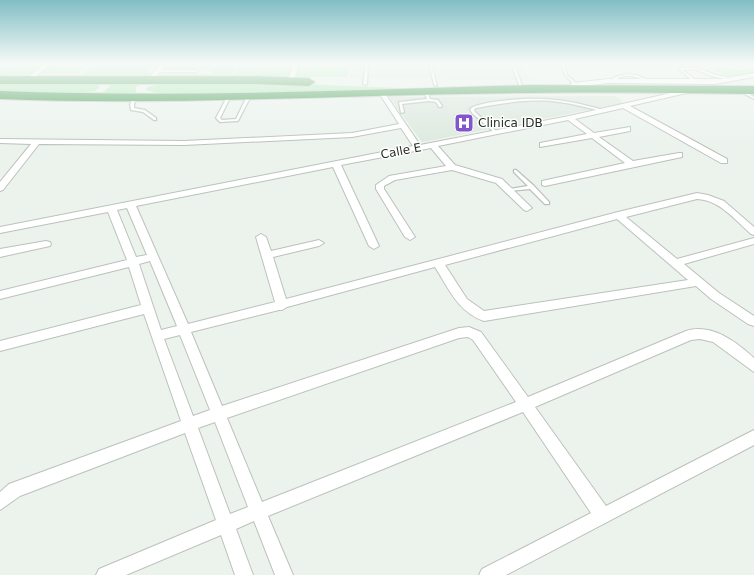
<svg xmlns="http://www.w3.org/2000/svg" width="754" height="575" font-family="'DejaVu Sans',sans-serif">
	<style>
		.built { fill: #dde9de }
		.green { fill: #b0ebb6 }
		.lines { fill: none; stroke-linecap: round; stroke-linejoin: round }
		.lane-casing { stroke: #bbc1bb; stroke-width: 2.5 }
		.street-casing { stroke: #bbc1bb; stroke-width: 2 }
		.highway-casing { stroke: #cccdcc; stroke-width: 2 }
		.lane { fill: #fff; fill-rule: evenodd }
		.street { fill: #fff; fill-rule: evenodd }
		.highway { fill: #4ca05b; fill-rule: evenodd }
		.labels { text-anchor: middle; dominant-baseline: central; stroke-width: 3; stroke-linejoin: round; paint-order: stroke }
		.far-poi-label { font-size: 12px; fill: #2a2d2b; stroke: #fcfffc; text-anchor: start }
		.far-street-label { font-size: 12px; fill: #2a2d2b; stroke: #fcfffc }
	</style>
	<rect width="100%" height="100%" fill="#ecf3ed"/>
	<path class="built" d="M353,63h168l9,17 -180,-2z
		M614,96l8,4 -2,4 -198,38 -33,-45z"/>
	<path class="green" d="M94,63h63l-10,10h5l-3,4h-113l3,-2h43z
		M170,63h70l-9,14 -71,-1 5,-2h48l-5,-4h-43z
		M298,63h2v3l49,-1 -2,12h-50z
		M740,63l14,3v7l-23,4 -19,-7 13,-4 12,5 14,-4z
		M47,64l-13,10 -34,2v-2h7l-7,-1v-8z
		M50,65h38l-10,8 -40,1z
		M240,66h52l-3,11 -55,-1z
		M0,82h94l6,5 -5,4 -9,1 -86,1z
		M108,83l34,1 -6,3v7l-34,-1 8,-7z
		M271,83l130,5h97l-251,5 -86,1 -15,-4 2,-3 8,-2z"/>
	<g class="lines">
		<defs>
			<path id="lane" d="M366,63h2l-1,21 -2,1 -2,-1z
				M429,63h2l6,23 -3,-1z
				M511,63h3l8,23 -3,-1z
				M561,63h3l3,12 9,8v2h-2l-9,-10z
				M695,67l18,7 20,5 -2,1 -20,-4 -16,-7 -12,1 12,10v2h-1l-15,-13 1,-1z
				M157,70h40l1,1 -1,1h-40z
				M625,74l11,1 15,6 -2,1c-13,-5 -24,-11 -36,0l-3,-1 5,-4z
				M742,90l12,7v2l-13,-7v-2z
				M426,91l2,1 2,7 8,1 4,6 -1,1h-2l-3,-5 -7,-1 -27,3 2,8 -3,1 -2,-11 28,-3 -3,-7z
				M228,95l3,1 -11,22 2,2 14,-1 11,-23 2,-1 2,1 -13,25 -18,1 -4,-4z
				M134,96l3,1 -3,7v4l11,2 11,8v2h-2l-11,-8 -12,-2 -1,-6z
				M523,99c22,-1 43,1 65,7 6,1 12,3 18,5l-2,1c-15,-4 -30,-8 -45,-10 -28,-4 -56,1 -83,6l-2,1 1,3 21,19v2h-1l-23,-20 -2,-4c9,-7 41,-9 53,-10z
				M514,170h2l18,16 15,16v2h-4l-15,-15 -22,2v-1l2,-1 18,-3 -14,-14z"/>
			<path id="street" d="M45,63h7l-21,17h-4v-2z
				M161,63h6l-14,17h-4v-2z
				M293,63h6l-5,18 -3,2 -3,-2z
				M754,73v4l-39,7 -107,-1 -35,4 -3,-2 3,-2 35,-4h113z
				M689,89l2,1v2l-61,14 97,53v4h-6l-98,-55 -48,11 19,14 36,-6v4l-31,6 34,24 46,-8h3v4l-137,29 -3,-1v-4l83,-18 -33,-25 -52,9v-4l47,-9 -19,-14 -130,26 17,19 47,14 30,29 -5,3 -3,-1 -28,-27 -44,-13 -57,10 -11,6v3l31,48 -5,3 -5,-3 -29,-48v-4l13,-9 57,-10 -15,-18 -90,17 38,81 -5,3 -5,-3 -36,-79 -197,39 52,118 87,-22 -19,-65 5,-3 5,3 5,14 48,-11 5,3 -5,3 -46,11 13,42 332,-87 79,-19 11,2 16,6 30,26v8l-3,-1c-16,-14 -31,-34 -54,-35l-71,18 51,42 77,-21v6l-70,20 35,29 35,23v10l-6,-2 -37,-25 -15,-13 -212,35c-26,-9 -35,-32 -49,-54l-148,40 -5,3h-3l-88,22 31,74 237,-78 10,-1 12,5 47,65 158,-66c26,-8 50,11 68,27v14l-41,-30 -13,-3 -9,1 -156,67 71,99 148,-76v15l-248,130h-27l3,-6 109,-56 -68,-101 -255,104 25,59h-18l-21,-54 -18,8 17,46h-18l-14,-40 -95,40h-30l3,-6 117,-49 -31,-87 -165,63 -20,14v-18l9,-8 172,-63 -37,-107 -144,37v-10l141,-36 -12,-38 -129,32v-8l127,-31 -19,-48 -108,21v-6l413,-81 -12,-18 -49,9 -168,8 -145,-1 -36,46 -3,1v-9l31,-38 -31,-1v-4l184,2 168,-8 47,-9 -20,-31 3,-2 2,1 36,53 149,-29zM127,208l20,47 -11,2 -19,-47zM617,219l71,61 -204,31 -17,-12 -22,-34zM150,261l27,65 -16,4 -22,-66zM180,335l30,75 -17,6 -29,-77zM468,337l5,3 43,62 -254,100 -35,-84 232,-80zM215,422l33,85 -18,7 -32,-86z
				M46,241l4,1 1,2 -1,2 -50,11v-8z"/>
			<path id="highway" d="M0,76h255l54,2 6,4 -6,4 -54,-2h-255z
				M530,85l224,1v8c-75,-1 -149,-2 -224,-1 -176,1 -353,13 -530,6v-8c176,7 354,-1 530,-6z"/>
		</defs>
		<use href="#lane" class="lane-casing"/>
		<use href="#street" class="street-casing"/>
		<use href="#highway" class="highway-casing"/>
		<use href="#lane" class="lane"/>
		<use href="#street" class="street"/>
		<use href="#highway" class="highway"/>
	</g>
	<linearGradient id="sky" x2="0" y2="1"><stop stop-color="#81bec5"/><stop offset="0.44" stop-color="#f6faf7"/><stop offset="1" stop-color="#f6faf7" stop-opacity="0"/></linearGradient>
	<rect width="754" height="144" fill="url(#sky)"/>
	<defs>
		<symbol id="hospital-square" viewBox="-11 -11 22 22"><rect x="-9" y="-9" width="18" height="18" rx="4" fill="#8254cd" stroke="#fcfffc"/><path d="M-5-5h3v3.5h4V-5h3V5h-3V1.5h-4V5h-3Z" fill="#fff"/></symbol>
	</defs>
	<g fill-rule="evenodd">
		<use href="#hospital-square" x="453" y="112" width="22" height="22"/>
	</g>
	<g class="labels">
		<g class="far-poi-label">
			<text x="478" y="123">Clinica IDB</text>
		</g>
		<g class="far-street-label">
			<text transform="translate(401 151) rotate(-11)">Calle E</text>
		</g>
	</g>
</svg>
